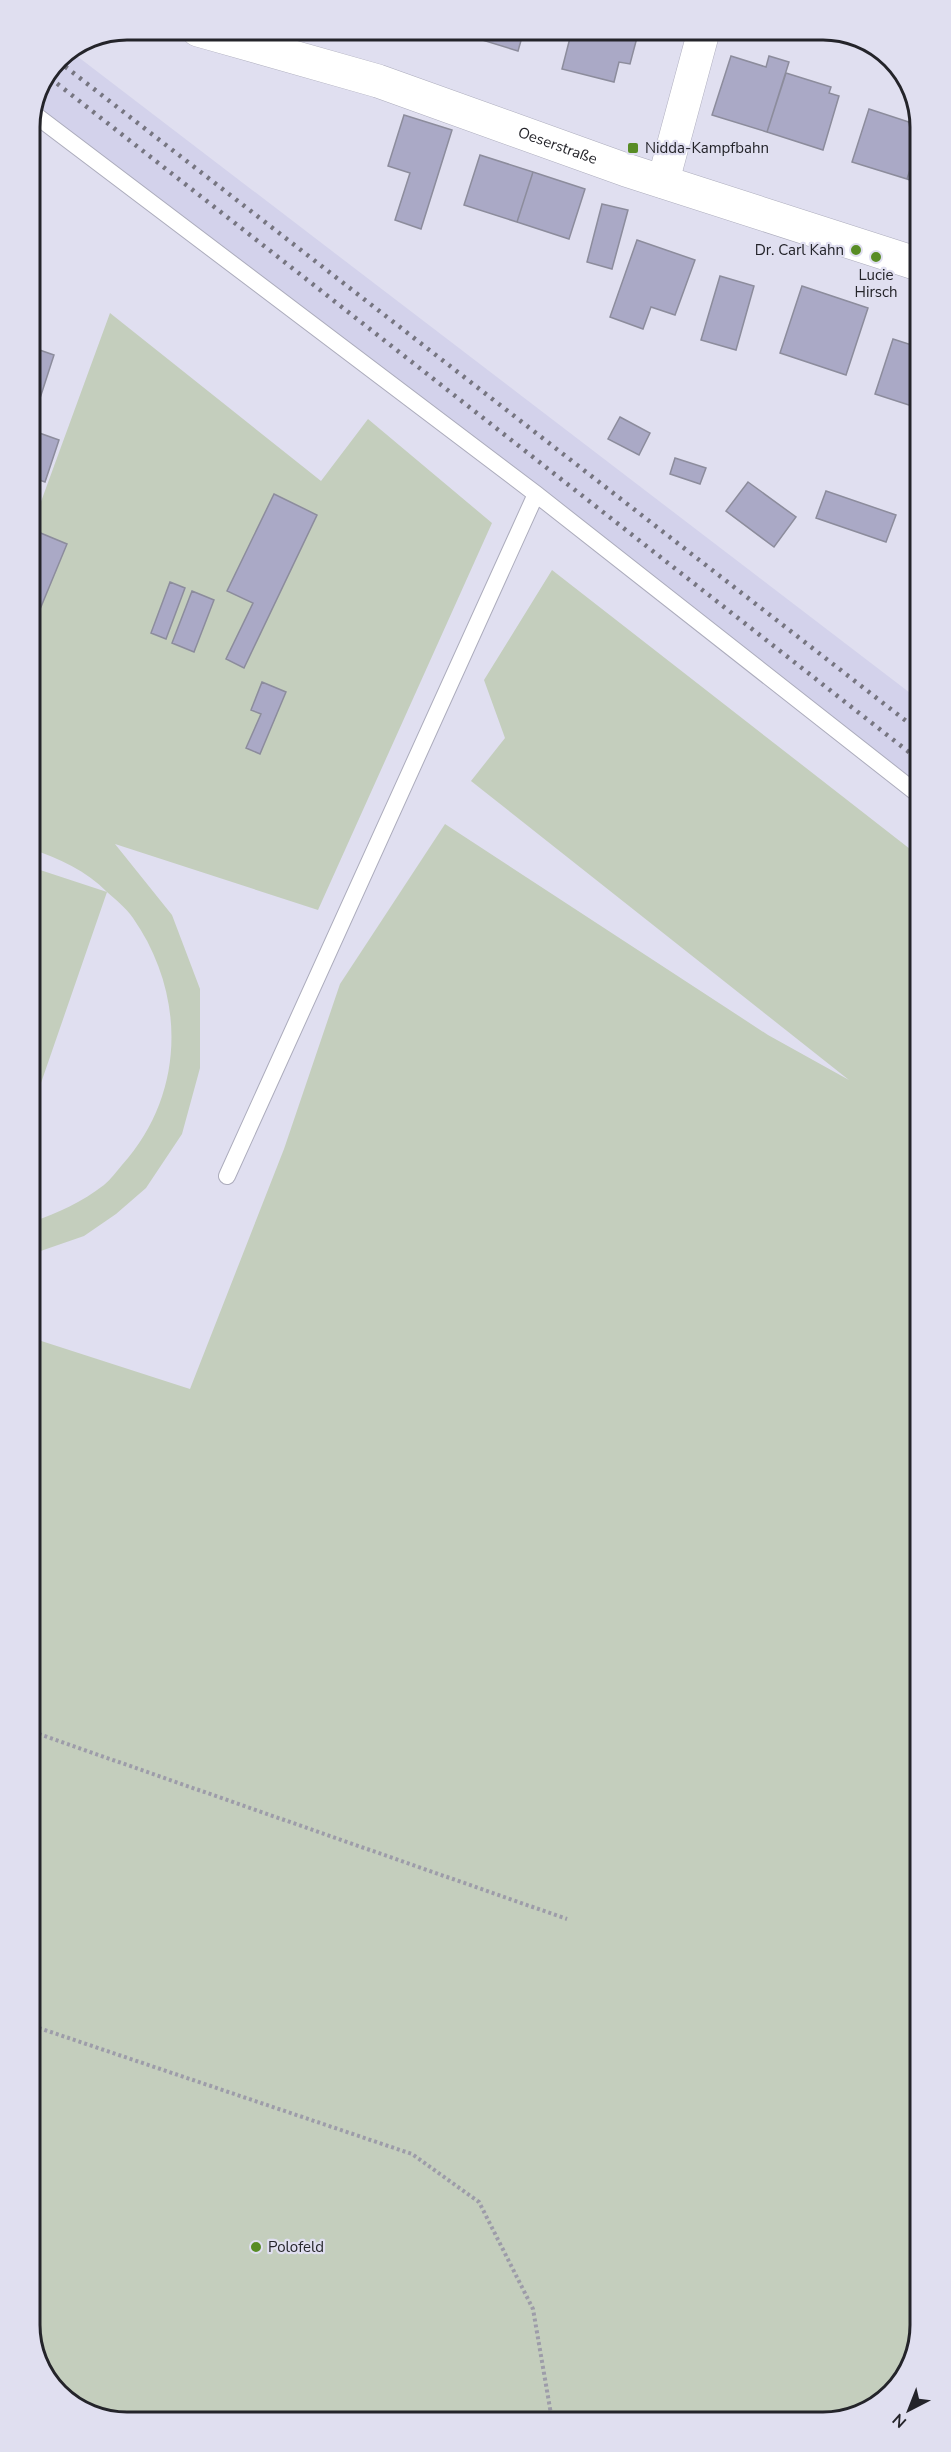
<svg xmlns="http://www.w3.org/2000/svg" width="951" height="2452" font-family="'Nunito Sans',sans-serif">
	<style>
		.built { fill: #d3d2eb }
		.green { fill: #c4cebd }
		.building { fill: #aaa9c6; stroke: #8c8c9c; stroke-width: 1.5 }
		.lines { fill: none; stroke-linecap: round; stroke-linejoin: round }
		.lane-casing { stroke: #acacbc; stroke-width: 18 }
		.street-casing { stroke: #acacbc; stroke-width: 33 }
		.secondary-casing { stroke: #acacbc; stroke-width: 34 }
		.path { stroke: #9d9ca9; stroke-width: 4; stroke-dasharray: 3 3; stroke-linecap: butt }
		.lane { stroke: #fff; stroke-width: 16 }
		.street { stroke: #fff; stroke-width: 32 }
		.secondary { stroke: #fff; stroke-width: 33 }
		.rail { stroke: #767580; stroke-width: 4.5; stroke-dasharray: 3 6; stroke-linecap: butt }
		.poi-dot { fill: #588c25; stroke: #e0dff0; stroke-width: 2 }
		.labels { text-anchor: middle; dominant-baseline: central; stroke-width: 4.5; stroke-linejoin: round; paint-order: stroke }
		.street-label { font-size: 15px; fill: #24242a; stroke: #e0dff0 }
		.poi-label { font-size: 15px; fill: #24242a; stroke: #e0dff0; text-anchor: start }
		.rim { fill: none; stroke: #24242a; stroke-width: 3 }
	</style>
	<rect width="100%" height="100%" fill="#e0dff0"/>
	<path class="built" d="M73,53l845,646 1,90 -651,-508 -231,-175 22,-48z"/>
	<path class="green" d="M110,313l211,168 47,-62 124,104 -174,387 -203,-66 57,71 28,74v79l-18,66 -36,54 -30,26 -32,22 -52,18v-32c26,-9 50,-20 72,-37 7,-6 13,-14 18,-20 64,-71 64,-171 11,-247 -7,-10 -17,-18 -26,-26l-75,217 -1,-242 76,25c-20,-21 -49,-34 -76,-43v-320z
		M552,570l367,286 2,1469 -20,59 -52,35 -728,3 -53,-20 -35,-52 -1,-1012 158,51 94,-240 56,-165 105,-160 323,211 81,45 -378,-299 34,-43 -21,-58z"/>
	<path class="building" d="M468,30h56l-6,21 -52,-16z
		M572,30h67l-9,34 -11,-2 -5,20 -52,-13z
		M731,56l35,11 3,-11 20,6 -22,70 -55,-17z
		M786,73l45,14 -2,6 10,3 -16,54 -56,-18z
		M869,109l49,16v20l-11,34 -55,-17z
		M404,115l48,15 -31,99 -26,-9 15,-47 -22,-7z
		M918,145v38l-11,-4z
		M480,155l53,17 -16,50 -53,-17z
		M533,172l52,17 -16,50 -52,-17z
		M602,204l26,6 -16,59 -25,-7z
		M637,240l58,20 -20,55 -24,-8 -8,22 -33,-12z
		M720,276l34,10 -18,64 -35,-10z
		M802,286l66,22 -22,67 -66,-22z
		M893,339l25,8v61l-43,-14z
		M31,347l23,8 -23,71z
		M620,417l30,16 -11,22 -31,-16z
		M31,430l28,10 -14,42 -14,-5z
		M675,458l31,10 -6,16 -30,-10z
		M748,482l48,35 -22,30 -48,-36z
		M826,491l70,24 -10,27 -70,-24z
		M274,494l43,21 -73,153 -18,-9 27,-56 -26,-12z
		M31,529l36,15 -36,87z
		M170,582l15,6 -19,51 -15,-6z
		M192,591l22,9 -20,52 -22,-9z
		M262,682l24,10 -26,62 -14,-6 15,-34 -10,-4z"/>
	<g class="lines">
		<defs>
			<path id="lane" d="M34,114l502,380 383,301
				M227,1176l309,-682"/>
			<path id="street" d="M663,182l41,-152"/>
			<g id="secondary">
				<path id="s1" d="M198,30l180,51 248,89 292,94"/>
			</g>
		</defs>
		<use href="#lane" class="lane-casing"/>
		<use href="#street" class="street-casing"/>
		<use href="#secondary" class="secondary-casing"/>
		<path class="path" d="M33,1732l534,187
			M33,2026l379,128 67,48 54,107 19,111"/>
		<use href="#lane" class="lane"/>
		<use href="#street" class="street"/>
		<use href="#secondary" class="secondary"/>
		<path class="rail" d="M58,61l861,670
			M50,78l869,682"/>
	</g>
	<g class="poi-dot">
		<rect x="627" y="142" width="12" height="12" rx="3"/>
		<circle cx="856" cy="250" r="6"/>
		<circle cx="876" cy="257" r="6"/>
		<circle cx="256" cy="2247" r="6"/>
	</g>
	<g class="labels">
		<g class="street-label">
			<text stroke="none"><textPath href="#s1" startOffset="378">Oeserstraße</textPath></text>
		</g>
		<g class="poi-label">
			<text x="645" y="148">Nidda-Kampfbahn</text>
			<text x="844" y="250" text-anchor="end">Dr. Carl Kahn</text>
			<text x="876" y="275" text-anchor="middle">Lucie<tspan x="876" dy="17">Hirsch</tspan></text>
			<text x="268" y="2247">Polofeld</text>
		</g>
	</g>
	<path d="M0 0H951V2452H0ZM127 40H823A87 87 0 0 1 910 127V2325A87 87 0 0 1 823 2412H127A87 87 0 0 1 40 2325V127A87 87 0 0 1 127 40Z" fill="#e0dff0" fill-rule="evenodd"/>
	<path class="rim" d="M127 40H823A87 87 0 0 1 910 127V2325A87 87 0 0 1 823 2412H127A87 87 0 0 1 40 2325V127A87 87 0 0 1 127 40Z"/>
	<g transform="translate(909 2410) rotate(222)" stroke="#e0dff0" stroke-width="4.5" paint-order="stroke">
	<path d="M0-4.5L10 22L0 15L-10 22Z" fill="#24242a"/>
	<text y="-9" font-size="16" font-weight="bold" text-anchor="middle" fill="#24242a">N</text>
	</g>
</svg>
